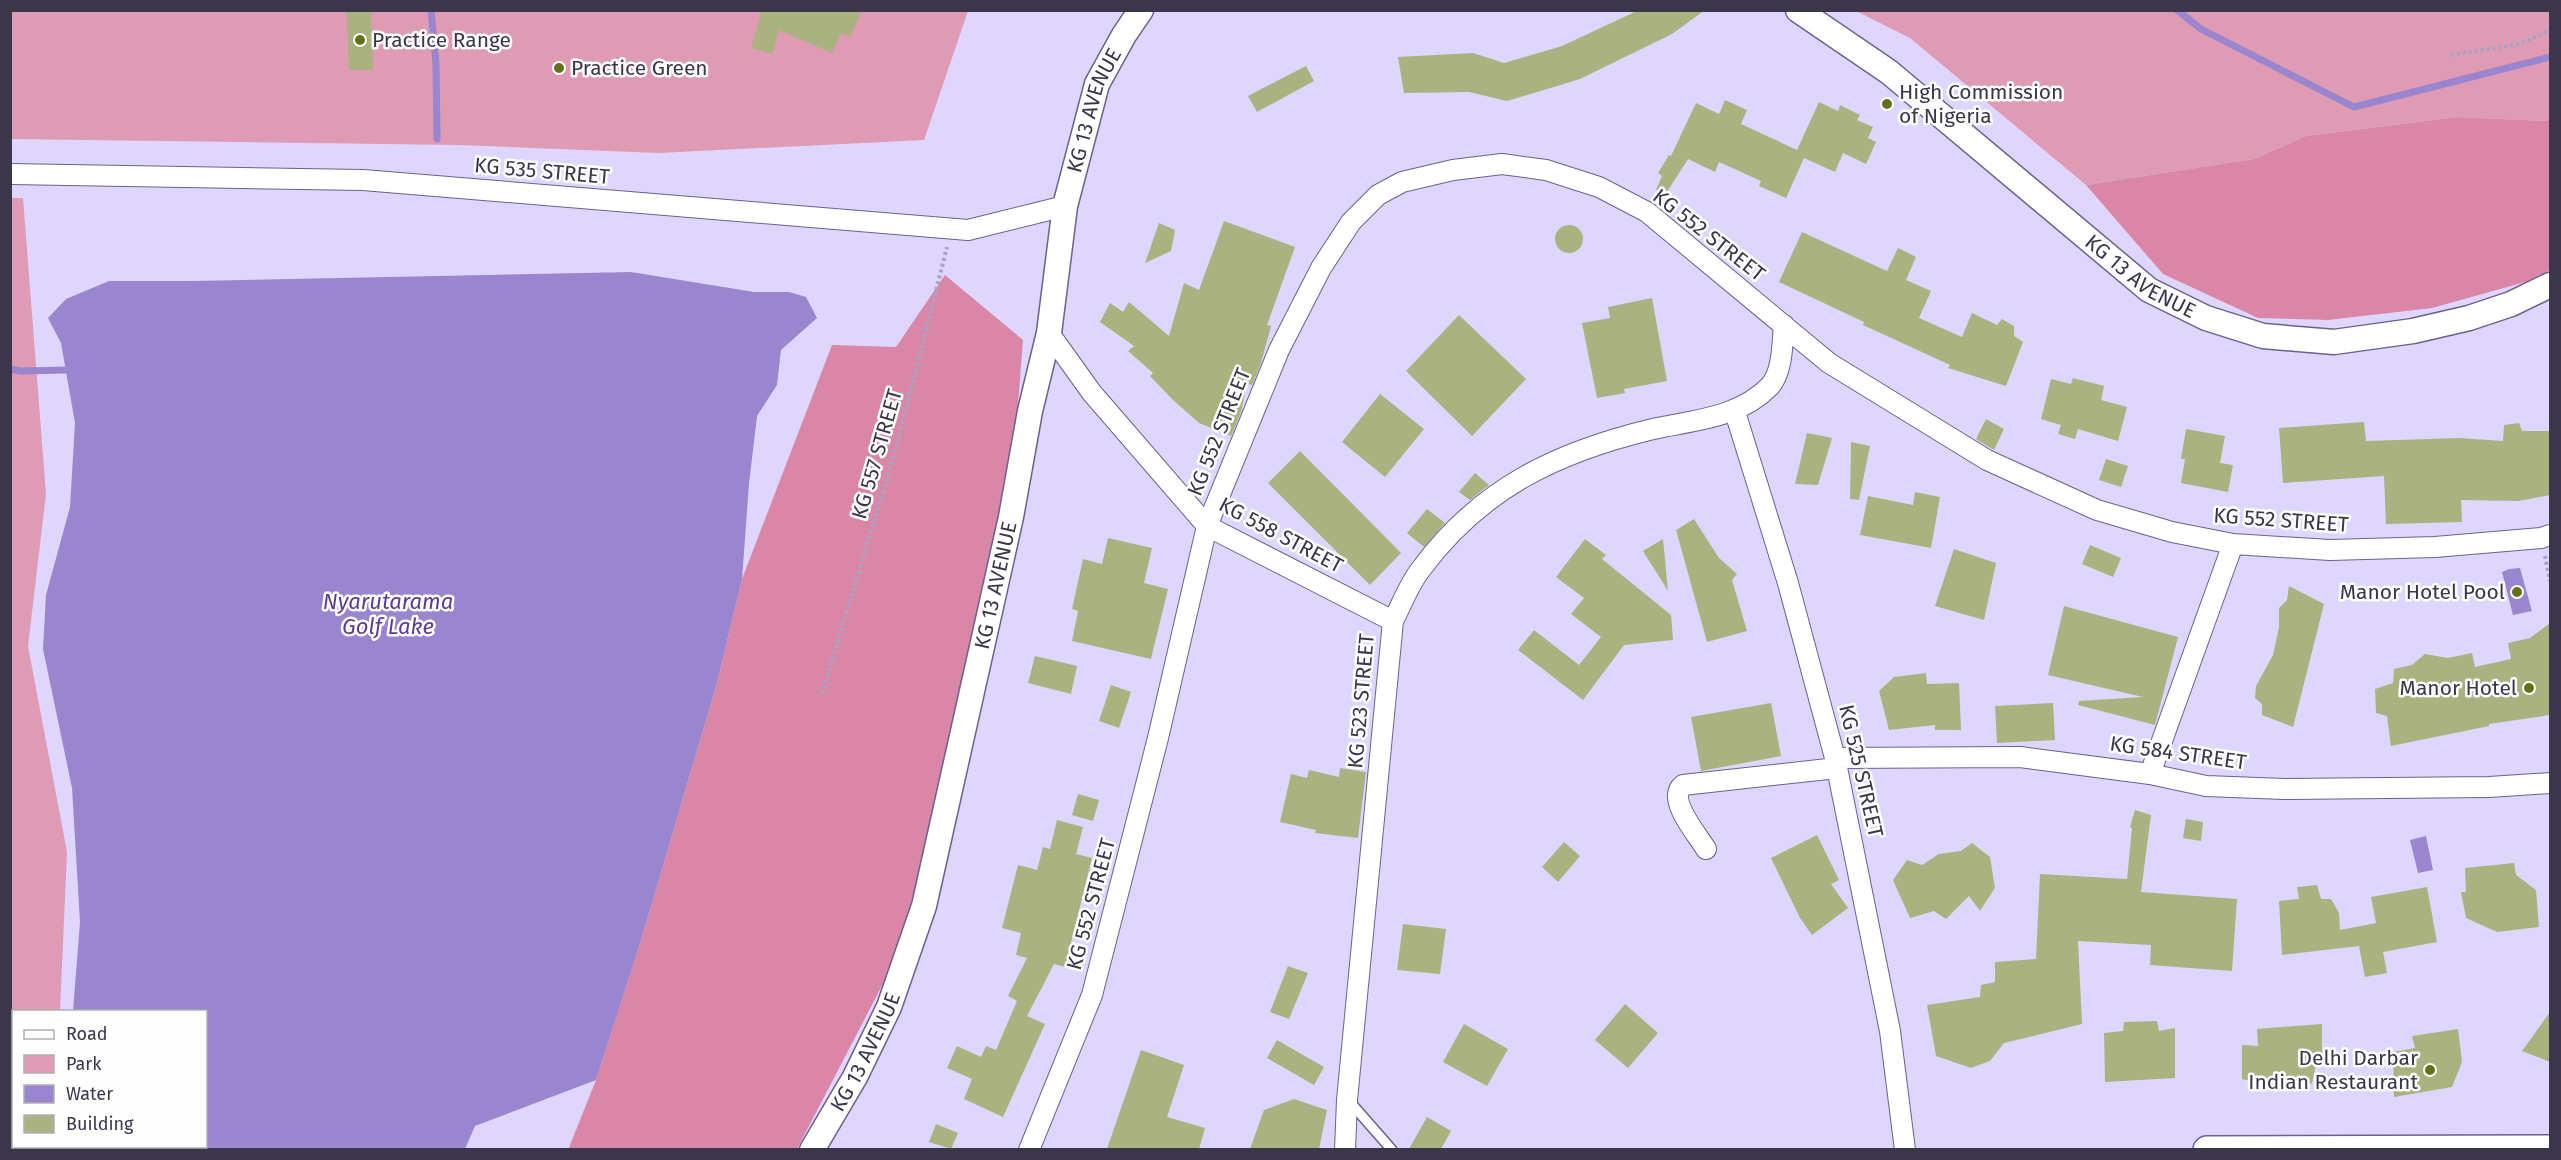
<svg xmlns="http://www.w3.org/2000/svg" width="2561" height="1160" font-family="'Fira Sans',sans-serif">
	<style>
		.green { fill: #de9bb3 }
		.forest { fill: #da87a7 }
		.water { fill: #9a86cf }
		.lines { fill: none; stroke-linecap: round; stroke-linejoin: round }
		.stream { stroke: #9a86cf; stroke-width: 7 }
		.building { fill: #aab280 }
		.service-casing { stroke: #6c608c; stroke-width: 12 }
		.minor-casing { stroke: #6c608c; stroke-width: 22 }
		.tertiary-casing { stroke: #6c608c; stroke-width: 27 }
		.secondary-casing { stroke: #6c608c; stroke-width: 30 }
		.path { stroke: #aaa2c3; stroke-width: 4; stroke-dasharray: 3 3; stroke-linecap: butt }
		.service { stroke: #fff; stroke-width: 9 }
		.minor { stroke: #fff; stroke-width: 20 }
		.tertiary { stroke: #fff; stroke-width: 24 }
		.secondary { stroke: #fff; stroke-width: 27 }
		.poi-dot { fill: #667018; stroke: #fefefe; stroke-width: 2 }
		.labels { text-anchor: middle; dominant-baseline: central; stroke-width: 5; stroke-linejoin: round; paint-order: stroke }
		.poi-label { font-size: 21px; fill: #3b364a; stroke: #fefefe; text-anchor: start }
		.street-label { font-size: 21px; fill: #3b364a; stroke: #fefefe }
		.water-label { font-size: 22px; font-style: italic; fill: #5a3c93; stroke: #fefefe }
	</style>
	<rect width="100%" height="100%" fill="#dfd6fe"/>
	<path class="green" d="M11,11h957l-44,129 -265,13 -201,-8 -447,-6z
		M1856,11h694v110l-94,-4 -150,19 -52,23 -168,26 -176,-147z
		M11,198h12l23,296 -18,152 39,206 -7,159 -46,1v134l43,1v2h-47z"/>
	<path class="forest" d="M2456,117l94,4v149l-21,11 -97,27 -104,12 -70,-2 -95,-44 -77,-89 168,-26 52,-23z
		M945,275l78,65 -12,154 -112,459 -102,196 -229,1 28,-70 43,-133 78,-264 25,-104 90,-234 64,2z"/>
	<path class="water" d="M631,272l123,20h35l17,5 11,21 -36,32 -4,35 -20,31 -8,68 -7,95 -25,104 -78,264 -43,133 -121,46 -10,23h-389v-2l130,-1v-134l-133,-1 7,-89 -8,-134 -29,-139 3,-54 24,-88 5,-84 -14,-80 -13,-25 18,-19 43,-18h83z
		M2520,568l12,43 -19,4 -11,-43 7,-3z
		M2426,836l7,34 -15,3 -8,-33z"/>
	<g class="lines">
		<path class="stream" d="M431,10l5,54 1,75
			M2177,10l24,19 153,78 196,-50
			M10,369l11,2 45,-1"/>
	</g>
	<path class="building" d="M347,10h24l2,60h-24z
		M762,10h100l-12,27 -9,-4 -9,20 -53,-23 -7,24 -21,-6z
		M1639,10h66l-33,24 -92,45 -73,22 -38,-9 -65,1 -6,-36 75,-4 31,10 58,-17z
		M1306,66l8,15 -57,31 -9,-16z
		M1725,100l22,10 -6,14 56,26 22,-48 19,9 2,-6 20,10 -3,5 16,7 -5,11 8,4 -10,22 -23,-11 -8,19 -31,-14 -18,40 -27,-12 2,-5 -42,-19 -4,10 -27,-13 -23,36 -9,-5 6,-14 -4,-3 11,-18 2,1 25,-53 23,11z
		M1224,221l71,26 -28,78 4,1 -10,37 -9,22 -5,-1 -6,28 -10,24 -32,-13 -26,-23 -23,-24 3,-3 -25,-22 6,-5 -34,-24 10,-19 13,9 6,-10 40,34 15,-53 15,7z
		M1159,223l16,7 -4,21 -26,12z
		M1555 239a14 14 0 1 1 28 0a14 14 0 1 1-28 0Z
		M1802,232l85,39 11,-23 18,9 -10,23 25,11 -12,27 43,19 10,-24 25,12 5,-6 12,7v10l9,6 -17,44 -58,-18 2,-3 -87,-40 1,-3 -85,-40z
		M1652,298l15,83 -43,8 1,4 -28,5 -15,-75 28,-5 -2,-11z
		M1459,315l67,64 -54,57 -66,-65z
		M2073,378l31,8 -3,14 26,7 -9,34 -40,-12 -3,10 -17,-5 3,-9 -20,-6 10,-40 20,5z
		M1380,394l44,35 -39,48 -43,-35z
		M1986,419l18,10 -10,21 -18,-11z
		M2364,422l2,19 93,-3 44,3 1,-16 15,-2 3,8h27l1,64 -32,6 -57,-1 1,22 -76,2 -2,-48 -101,7 -4,-55z
		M2186,429l39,7 -5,27 13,2 -5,27 -47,-9 4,-24h-4z
		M1807,433l25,5 -14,47 -23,-1z
		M1851,442l19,4 -11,54 -9,-1z
		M1300,451l101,102 -31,32 -102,-102z
		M2106,459l22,7 -7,21 -22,-7z
		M1475,473l14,12 -19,15 -11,-8z
		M1915,492l25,5 -9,51 -71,-13 8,-39 45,9z
		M1427,509l18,14 -21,24 -17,-14z
		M1694,519l25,39 18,16 -5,6 15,51 -40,11 -31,-112z
		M1108,538l44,10 -8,35 24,6 -17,70 -79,-18 6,-30 -6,-2 11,-50 19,5z
		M1585,539l21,16 -4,4 69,56 2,25 -49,5 -41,55 -65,-50 16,-20 45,35 22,-28 -30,-23 13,-16 -28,-21z
		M1663,539l5,52 -25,-40z
		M2090,545l31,13 -8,19 -31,-13z
		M1954,549l42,14 -12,57 -49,-14z
		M2289,586l35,18 -31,123 -31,-12v-11l-7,-6 1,-12 17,-31 6,-28v-19l8,-8z
		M2064,606l114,31 -23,88 -77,-20 1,-4 64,-4 -95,-22z
		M2550,623v92l-61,9v2l-98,20 -4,-30 -11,-3 -1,-24 18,-6 1,-14 18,-4 13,-11 23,4 24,-5 3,14 36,-8 -3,-16 22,-5z
		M1035,656l42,10 -6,28 -43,-11z
		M1926,673l1,11 32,-1 2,47h-26v-5l-46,5 -10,-39 15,-14z
		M1111,685l20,7 -12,36 -20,-7z
		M1771,703l10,53 -80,15 -10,-54z
		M2053,703l2,37 -58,3 -2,-37z
		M1340,768l26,4 -8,66 -43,-5 1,-3 -36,-8 11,-48 16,4 2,-8 30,7z
		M1078,794l21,6 -6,21 -21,-6z
		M2135,810l16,5 -10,77 96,7 -5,72 -82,-6 1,-20 -73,-4 4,83 -78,19 -14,18 -19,7 -35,-12 -9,-51 53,-8 1,-12 14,-3v-20l41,-3 4,-85 87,5 5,-51 -2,-1z
		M2186,819l17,3 -2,19 -18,-3z
		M1057,820l26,7 -7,27 16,4 -27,109 -11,-3 -27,52 18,8 -42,93 -39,-18 8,-20 -25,-11 10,-22 24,11 5,-11 10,4 21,-49 -9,-5 19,-38 -11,-3 5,-22 -19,-5 16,-63 19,5 6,-23 7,2z
		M1817,835l22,45 -8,4 17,24 -36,27 -12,-17 -29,-60z
		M1564,842l16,14 -22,26 -16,-15z
		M1972,843l18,14 5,31 -15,23 -11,-15 -23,23 -12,-8 -24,7 -17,-38 14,-20 15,5 17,-11 22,-3z
		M2514,863l2,12 20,15 3,37 -42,5 -31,-14 -5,-26h5l-1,-24z
		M2317,885l4,14h10l8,14 1,17 36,-7 -5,-26 56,-10 10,55 -54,10 4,21 -22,4 -6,-31 -77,9 -3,-54 20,-2 -2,-12z
		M1403,924l43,5 -6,45 -43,-4z
		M1288,966l20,7 -19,46 -19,-7z
		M1625,1004l33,29 -30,35 -33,-28z
		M2550,1012v50l-28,-11z
		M2157,1021l2,10 16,-3v50l-70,4 -1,-49 19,-2 1,-9z
		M1464,1024l44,25 -21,37 -44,-24z
		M2322,1024v43l-6,-3 -4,19 -15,7h-11l-44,-11v-34l16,1 -1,-17z
		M2458,1029l4,33 -10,25 -58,10 -1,-45 22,-4 -3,-12z
		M1277,1040l47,27 -10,18 -47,-27z
		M1141,1050l43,15 -17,52 38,11 -6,21h-92z
		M1294,1099l33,11 -8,39h-69l14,-39z
		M1427,1117l24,14 -10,18h-32z
		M936,1124l22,9 -7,16 -22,-7z"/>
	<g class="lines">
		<defs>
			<path id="service" d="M1350,1102l42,48"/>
			<path id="minor" d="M10,174l353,6 605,50 97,-24
				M1049,333l43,60 115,133 186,95
				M1735,412l53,171 47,175 55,273 15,119
				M1835,758l185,-1 130,17 56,12 78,3 205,-2 61,-4
				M2150,774l83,-230
				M1706,849c-9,-15 -40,-50 -23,-64l154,-17
				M1029,1150l63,-155 66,-257 49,-212 72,-176 42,-82 30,-46 27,-27 24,-13 51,-12 49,-6 44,6 53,17 48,25 182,151 158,97 110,50 75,22 61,12 97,6 105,-3 106,-9 9,-3
				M1345,1150l2,-50 46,-479c9,-17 16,-37 28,-52 60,-81 136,-117 232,-140 41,-9 86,-11 117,-43 13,-15 12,-42 14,-61"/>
			<g id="tertiary">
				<path id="s1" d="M1798,10l91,62 260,218 57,28 57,18 71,6 79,-11 56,-13 42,-14 39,-19"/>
				<path id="s2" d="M812,1150l43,-73 34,-70 35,-101 87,-389 19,-106 19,-78 16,-127 32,-122 27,-49 17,-25"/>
			</g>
			<path id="secondary" d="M2207,1150l343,-1"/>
		</defs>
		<use href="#service" class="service-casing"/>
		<use href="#minor" class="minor-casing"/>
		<use href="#tertiary" class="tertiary-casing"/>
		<use href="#secondary" class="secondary-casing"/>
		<path class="path" d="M2451,55l69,-11 30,-14
			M10,290v1
			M2545,556l5,25
			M822,694l72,-238 53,-209"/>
		<use href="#service" class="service"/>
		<use href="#minor" class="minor"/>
		<use href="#tertiary" class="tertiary"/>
		<use href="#secondary" class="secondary"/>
	</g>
	<g class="poi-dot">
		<circle cx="360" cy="40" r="6"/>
		<circle cx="559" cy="68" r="6"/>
		<circle cx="1887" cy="104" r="6"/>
		<circle cx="2517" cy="592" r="6"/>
		<circle cx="2529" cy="688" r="6"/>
		<circle cx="2430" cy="1070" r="6"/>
	</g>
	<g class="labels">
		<g class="poi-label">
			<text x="372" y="40">Practice Range</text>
			<text x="571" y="68">Practice Green</text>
			<text x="1899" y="92">High Commission<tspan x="1899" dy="24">of Nigeria</tspan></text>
			<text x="2505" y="592" text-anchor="end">Manor Hotel Pool</text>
			<text x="2517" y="688" text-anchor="end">Manor Hotel</text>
			<text x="2418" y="1058" text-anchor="end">Delhi Darbar<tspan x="2418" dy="24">Indian Restaurant</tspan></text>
		</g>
		<g class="street-label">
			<text stroke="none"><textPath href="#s2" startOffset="1084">KG 13 AVENUE</textPath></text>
			<text transform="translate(542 171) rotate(5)">KG 535 STREET</text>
			<text transform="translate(1709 235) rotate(38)">KG 552 STREET</text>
			<text stroke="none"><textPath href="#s1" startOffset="435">KG 13 AVENUE</textPath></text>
			<text transform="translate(1219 432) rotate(-68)">KG 552 STREET</text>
			<text transform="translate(877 454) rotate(-74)">KG 557 STREET</text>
			<text transform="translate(2281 520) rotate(4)">KG 552 STREET</text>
			<text transform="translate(1281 535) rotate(28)">KG 558 STREET</text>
			<text stroke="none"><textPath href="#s2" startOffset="598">KG 13 AVENUE</textPath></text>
			<text transform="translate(1361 701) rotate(-85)">KG 523 STREET</text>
			<text transform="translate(2178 753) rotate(8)">KG 584 STREET</text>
			<text transform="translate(1861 771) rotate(77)">KG 525 STREET</text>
			<text transform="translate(1091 904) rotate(-75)">KG 552 STREET</text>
			<text stroke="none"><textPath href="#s2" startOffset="112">KG 13 AVENUE</textPath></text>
		</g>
		<g class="water-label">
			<text x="388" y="601">Nyarutarama<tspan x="388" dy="25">Golf Lake</tspan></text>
		</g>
	</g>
	<rect width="2561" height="1160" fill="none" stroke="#3b364a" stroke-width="24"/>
	<rect x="12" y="1010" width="195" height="138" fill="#fefefe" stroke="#b0aeb6" stroke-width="1.5"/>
	<rect x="24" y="1030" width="30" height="9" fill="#ffffff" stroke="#b0aeb6" stroke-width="1.5"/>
	<text x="66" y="1040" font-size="18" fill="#3b364a">Road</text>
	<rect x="24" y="1055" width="30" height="18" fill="#de9bb3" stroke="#b0aeb6" stroke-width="1.5"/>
	<text x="66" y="1070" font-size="18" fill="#3b364a">Park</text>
	<rect x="24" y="1085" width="30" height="18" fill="#9a86cf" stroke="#b0aeb6" stroke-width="1.5"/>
	<text x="66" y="1100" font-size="18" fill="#3b364a">Water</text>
	<rect x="24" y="1115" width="30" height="18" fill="#aab280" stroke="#b0aeb6" stroke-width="1.5"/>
	<text x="66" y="1130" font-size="18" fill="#3b364a">Building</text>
</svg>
